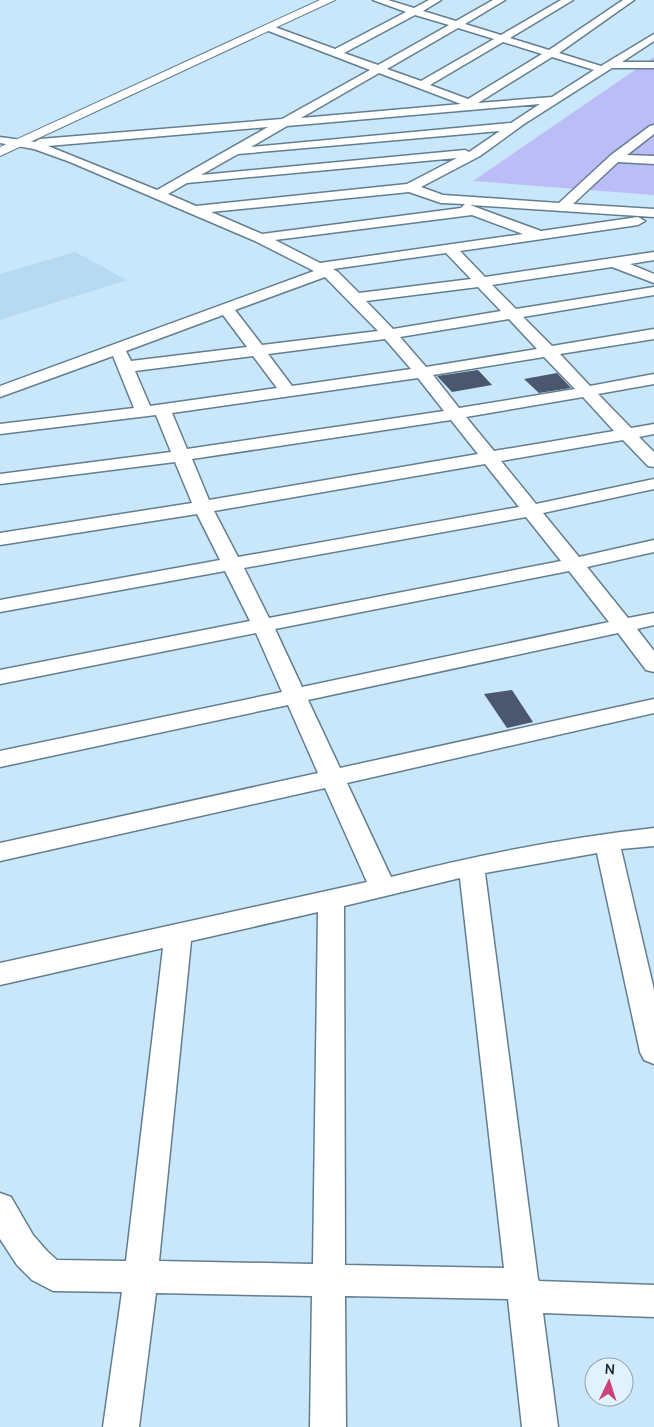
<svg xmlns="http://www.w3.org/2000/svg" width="654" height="1427" font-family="Manrope,sans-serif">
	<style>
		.built { fill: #b6daf1 }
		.green { fill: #bcbcf6 }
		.building { fill: #4a576d }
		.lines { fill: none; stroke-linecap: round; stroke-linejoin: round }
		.minor-casing { stroke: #637e8f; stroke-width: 3 }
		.tertiary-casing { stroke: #637e8f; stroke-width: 2 }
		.minor { fill: #fff; fill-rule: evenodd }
		.tertiary { fill: #fff; fill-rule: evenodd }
	</style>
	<rect width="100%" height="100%" fill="#c9e7fa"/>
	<path class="built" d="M75,252l52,28 -127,40v-46z"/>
	<path class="green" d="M654,57v138l-181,-14z"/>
	<path class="building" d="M478,370l14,15 -40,7 -15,-16z
		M557,373l14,15 -32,5 -15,-14z
		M512,690l21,32 -26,6 -23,-34z"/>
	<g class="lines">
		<defs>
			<path id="minor" d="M373,0h15l26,8 15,-8h12l-18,11 33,10 37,-21h12l-40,24 36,11 60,-35h12l-63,38 39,12 74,-50h11l-75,53 42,13 53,-32v7l-32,21h32v6h-42l-88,56 -44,32 -59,31 22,8 116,8 52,-48 39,-29 4,-1v9l-27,21 27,1v8l-36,-2 -45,42 81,5v8l-184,-12 71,26 97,-14 7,4 -7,4 -178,26 25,26 169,-25v8l-24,4 24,10v9l-42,-16 -120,18 24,24 138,-22v8l-131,22 29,29 102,-17v10l-94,15 30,32 64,-12v10l-56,10 33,34 23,-4v10l-15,3 15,15v15l-6,-1 -25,-26 -122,21 35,43 118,-25v10l-111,24 36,44 75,-17v12l-67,15 41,51 26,-5v12l-17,4 17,22v21l-8,-2 -28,-37 -310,67 32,68 314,-69v14l-307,70 44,94c86,-22 174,-39 263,-49v18l-33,3 33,141v74l-10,-4 -4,-8 -43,-199 -112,20 53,406 1,2 115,4v32l-111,-4 15,114h-36l-14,-128 -163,-3 1,131h-36l2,-131 -156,-3 -17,134h-36l19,-135 -69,-1 -21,-11 -15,-15 -17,-26v-46l11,4 22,38 14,16 10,9 69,1 37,-313 -163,37v-22l367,-81 -42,-94 -325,73v-18l318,-70 -30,-68 -288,62v-16l282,-59 -26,-59 -256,51v-14l250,-49 -25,-50 -225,41v-12l220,-40 -23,-46 -197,31v-12l192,-30 -17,-41 -175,22v-10l171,-22 -15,-37 -156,19v-10l134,-16 -21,-52 -113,41v-11l314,-115 -59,-30 -185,-79 -36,-13 -34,-6v-6l35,5 5,-3 242,-20 88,-49 -104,-40v-4h6l63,23 71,-37zM415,15l34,10 -71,40 -34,-12zM458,28l36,11 -73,42 -34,-12zM503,42l39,12 -74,45 -38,-14zM552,57l42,13 -42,27 -74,6zM379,73l82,31 -160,14zM540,104l-29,19 -260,24 36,-21zM268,127l-111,63 -109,-44zM500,131l-31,21 -4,-2 -264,25 37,-21zM457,158l-50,26 -211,22 -28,-12 19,-11zM409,192l32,11 24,1 -4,4 -199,26 -51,-22zM472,215l51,19 -203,29 -45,-23zM446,253l25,26 -112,14 -21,-21 -5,-3zM325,277l53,54 -116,14 -27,-35zM478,287l23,24 -108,18 -27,-28zM223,315l24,32 -116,14 -5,-10zM509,319l28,30 -111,18 -26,-30zM385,339l26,30 -119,17 -24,-32zM253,356l24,32 -127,18 -15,-35zM544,357l31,32 -116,19 -26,-33zM418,378l26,33 -257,38 -15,-36zM583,397l31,34 -120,20 -28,-34zM451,420l27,34 -269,46 -17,-41zM485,464l34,43 -281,50 -24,-46zM526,517l35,44 -292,57 -25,-50zM569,571l40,51 -307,65 -27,-58zM460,878l44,390 -159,-3 -1,-359zM318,912l-5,352 -154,-3 32,-320z"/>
			<path id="tertiary" d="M320,0h15l-335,156v-9z"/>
		</defs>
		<use href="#minor" class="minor-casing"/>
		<use href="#tertiary" class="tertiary-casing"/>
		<use href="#minor" class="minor"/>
		<use href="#tertiary" class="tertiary"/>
	</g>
	<g transform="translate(609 1382) rotate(4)"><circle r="24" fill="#e1f2fe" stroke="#92a0aa"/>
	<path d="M0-4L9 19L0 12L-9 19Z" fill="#cc4178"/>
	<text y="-8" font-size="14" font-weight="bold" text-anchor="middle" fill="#1b262d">N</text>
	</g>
</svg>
